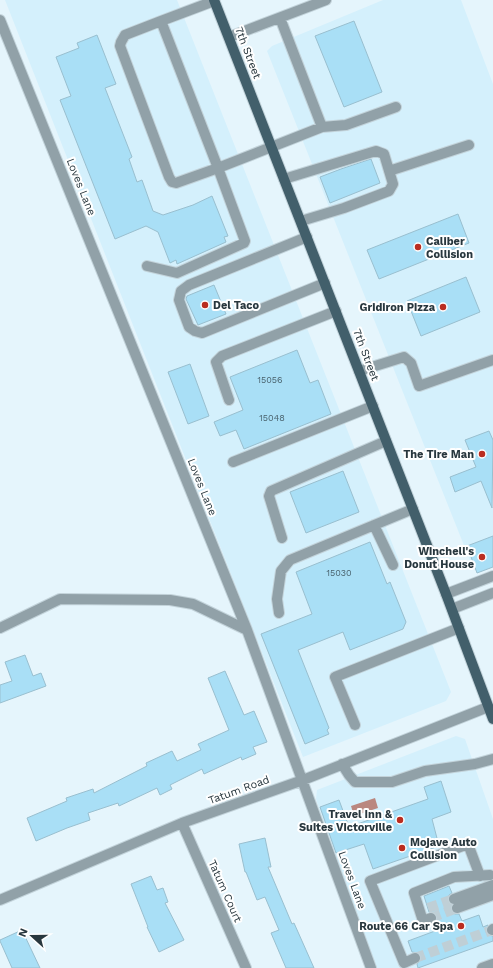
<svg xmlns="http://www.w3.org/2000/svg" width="493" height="968" font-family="'Work Sans',sans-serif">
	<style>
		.built { fill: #d4f0fc }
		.water { fill: #ba877f }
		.building { fill: #a9dff6; stroke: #99bfcf }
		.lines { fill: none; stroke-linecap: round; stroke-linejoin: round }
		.minor-tunnel { stroke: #bfcfd6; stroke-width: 10; stroke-dasharray: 10 5; stroke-linecap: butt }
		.minor-casing { stroke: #c3d3da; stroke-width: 12 }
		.major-casing { stroke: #c3d3da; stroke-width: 12 }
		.minor { stroke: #91a1a8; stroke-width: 10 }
		.major { stroke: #425f6b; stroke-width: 10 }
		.poi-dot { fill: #ba2d20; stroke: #fff; stroke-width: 1.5 }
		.labels { text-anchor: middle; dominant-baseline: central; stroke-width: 4; stroke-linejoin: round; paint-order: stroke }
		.number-label { font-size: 9px; fill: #48616c }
		.street-label { font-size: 11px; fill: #28373e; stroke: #fff }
		.poi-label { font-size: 11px; font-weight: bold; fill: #28373e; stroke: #fff; text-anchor: end }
	</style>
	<rect width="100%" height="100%" fill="#e5f5fc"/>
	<path class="built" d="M5,0h172l274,692 -5,9 -143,56z
		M383,0h78l32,84v477l-20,7 -206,-517 5,-5z
		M456,736l9,3 28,80v149h-117l-42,-115 -18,-54 1,-9z"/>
	<path class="water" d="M375,798l3,10 -24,8 -3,-10z"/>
	<path class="building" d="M354,21l28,71 -38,15 -29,-71z
		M97,35l19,49 -11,4 27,69 -3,2 8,23 5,-2 11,31 10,4 30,-10 19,-9 16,40 -4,1 2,5 -49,22 -1,-4 -6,3 -12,-31 -12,-6 -31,13 -55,-139 11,-4 -15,-39 23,-9 -2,-5z
		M371,159l9,24 -50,20 -10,-26 21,-8z
		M458,214l11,29 -90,36 -12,-29z
		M466,277l14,35 -59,24 -14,-35z
		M214,285l12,29 -28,11 -12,-26 1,-3z
		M297,350l13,33 8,-3 13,34 -87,35 -8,-19 -16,6 -6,-14 29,-12 -13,-33z
		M190,364l19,52 -21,8 -20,-52z
		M489,431l4,9 -1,68 -11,-27 -26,11 -5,-15 26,-10 -11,-27z
		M343,471l16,41 -53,21 -16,-41z
		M493,536v31l-16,6 -10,-27z
		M370,542l17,42 3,-2 16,40 -3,7 -53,21 -7,-18 -45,18 31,78 -2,2 2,4 -24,10 -44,-110 51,-20 -16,-42z
		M25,655l8,21 8,-3 5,13 -46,17v-18l12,-4 -7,-19z
		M225,671l19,44 10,-4 13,31 -14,5 3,7 -14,6 -1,-3 -37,17 -2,-5 -32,16 2,4 -12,6 -3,-7 -38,18 -1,-3 -30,10 2,7 -23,8 -31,13 -9,-23 40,-17 -1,-3 27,-9 1,4 53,-27 -1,-3 26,-12 5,10 24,-11 -3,-6 31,-14 -21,-52z
		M441,781l10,31 -19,7 7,27 -66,23 -9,-25 -28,9 -16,-46 19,-7 10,27 79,-28 -4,-12z
		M265,838l6,29h-3l24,57 2,-1 20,45h-28l-15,-35 8,-3 -14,-33 -8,3 -11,-28h-1l-6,-28z
		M151,876l6,14 6,-2 5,14 -3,1 19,37 -25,12 -12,-25h1l-17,-43z
		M449,886l3,7 -3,2 -1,6 4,4 -1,5 2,3 2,1h4l3,7 17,-6 4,12 5,-2 -2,7 2,3 5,1v5l-75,27 -1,-4 3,-3 1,-5 -3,-3 -6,-1 -4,-11 27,-10 -2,-7 4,-5 -2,-6 -6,-1 -5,-16z
		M22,930l18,38h-28l-12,-27v-1z"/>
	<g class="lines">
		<path class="minor-tunnel" d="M428,908l26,-9
			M431,918l26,-10
			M415,958l77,-28"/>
		<defs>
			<path id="minor" d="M214,1l-53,20 57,147 104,-41
				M280,18l42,109 24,-2 50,-18
				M0,20l247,610 124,338
				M229,37l97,-37
				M389,171l80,-26
				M284,179l92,-28 8,3 9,30 -4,7 -45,17 -43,13
				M307,237l-118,48 -8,6 -2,9 10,27 6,4 7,2 123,-50
				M147,266l30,7 67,-30 1,-2 -27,-73 -42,15 -4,-1 -3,-5 -49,-131 1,-4 4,-7 36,-14
				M359,371l45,-14 7,6 8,23 74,-26
				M229,400l-13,-38 6,-6 114,-45
				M233,462l140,-56
				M374,525l19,40
				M282,538l-13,-42 2,-5 115,-50
				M446,594l47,-18
				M452,609l41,-16
				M279,613l-2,-14 4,-28 9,-11 123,-51
				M0,628l60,-29 110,1 23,4 54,26
				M355,725l-20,-48 124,-49
				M342,764l7,11 6,7h37l33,-11 50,-7 18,-5
				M182,823l64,145
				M454,899l39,-14
				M0,900l182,-77 121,-43 185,-73
				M457,908l36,-13
				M431,918l-8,3 -9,-28 40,-16 36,-2
				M492,930l1,-1
				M415,958l-11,5 -34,-82 98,-37 12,32
				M482,968l11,-4"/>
			<path id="major" d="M214,0l232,594 47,125"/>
		</defs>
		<use href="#minor" class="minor-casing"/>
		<use href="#major" class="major-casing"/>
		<use href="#minor" class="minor"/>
		<use href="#major" class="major"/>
	</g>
	<g class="poi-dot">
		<circle cx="418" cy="247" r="4"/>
		<circle cx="205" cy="305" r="4"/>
		<circle cx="443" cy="307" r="4"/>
		<circle cx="482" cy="454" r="4"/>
		<circle cx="482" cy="557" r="4"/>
		<circle cx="400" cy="820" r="4"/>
		<circle cx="402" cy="848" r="4"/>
		<circle cx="461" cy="926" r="4"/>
	</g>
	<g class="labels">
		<g class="number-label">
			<text x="270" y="380">15056</text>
			<text x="272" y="418">15048</text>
			<text x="339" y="573">15030</text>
		</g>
		<g class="street-label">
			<text transform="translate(248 53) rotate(69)">7th Street</text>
			<text transform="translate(81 187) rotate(68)">Loves Lane</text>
			<text transform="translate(366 355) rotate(69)">7th Street</text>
			<text transform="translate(202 487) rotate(68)">Loves Lane</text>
			<text transform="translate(239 790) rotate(-20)">Tatum Road</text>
			<text transform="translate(352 880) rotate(70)">Loves Lane</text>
			<text transform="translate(225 891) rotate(66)">Tatum Court</text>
		</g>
		<g class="poi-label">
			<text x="426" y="241" text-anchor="start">Caliber<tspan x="426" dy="13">Collision</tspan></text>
			<text x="213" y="305" text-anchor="start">Del Taco</text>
			<text x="435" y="307">Gridiron Pizza</text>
			<text x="474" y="454">The Tire Man</text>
			<text x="474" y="551">Winchell's<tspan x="474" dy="13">Donut House</tspan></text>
			<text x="392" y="814">Travel Inn &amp;<tspan x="392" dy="13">Suites Victorville</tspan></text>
			<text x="410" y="842" text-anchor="start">Mojave Auto<tspan x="410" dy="13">Collision</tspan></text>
			<text x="453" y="926">Route 66 Car Spa</text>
		</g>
	</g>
	<g transform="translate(32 936) rotate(291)" stroke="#ffffff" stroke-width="3" paint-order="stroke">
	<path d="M0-3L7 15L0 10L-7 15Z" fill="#28373e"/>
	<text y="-6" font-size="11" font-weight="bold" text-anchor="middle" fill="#28373e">N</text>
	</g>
</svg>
